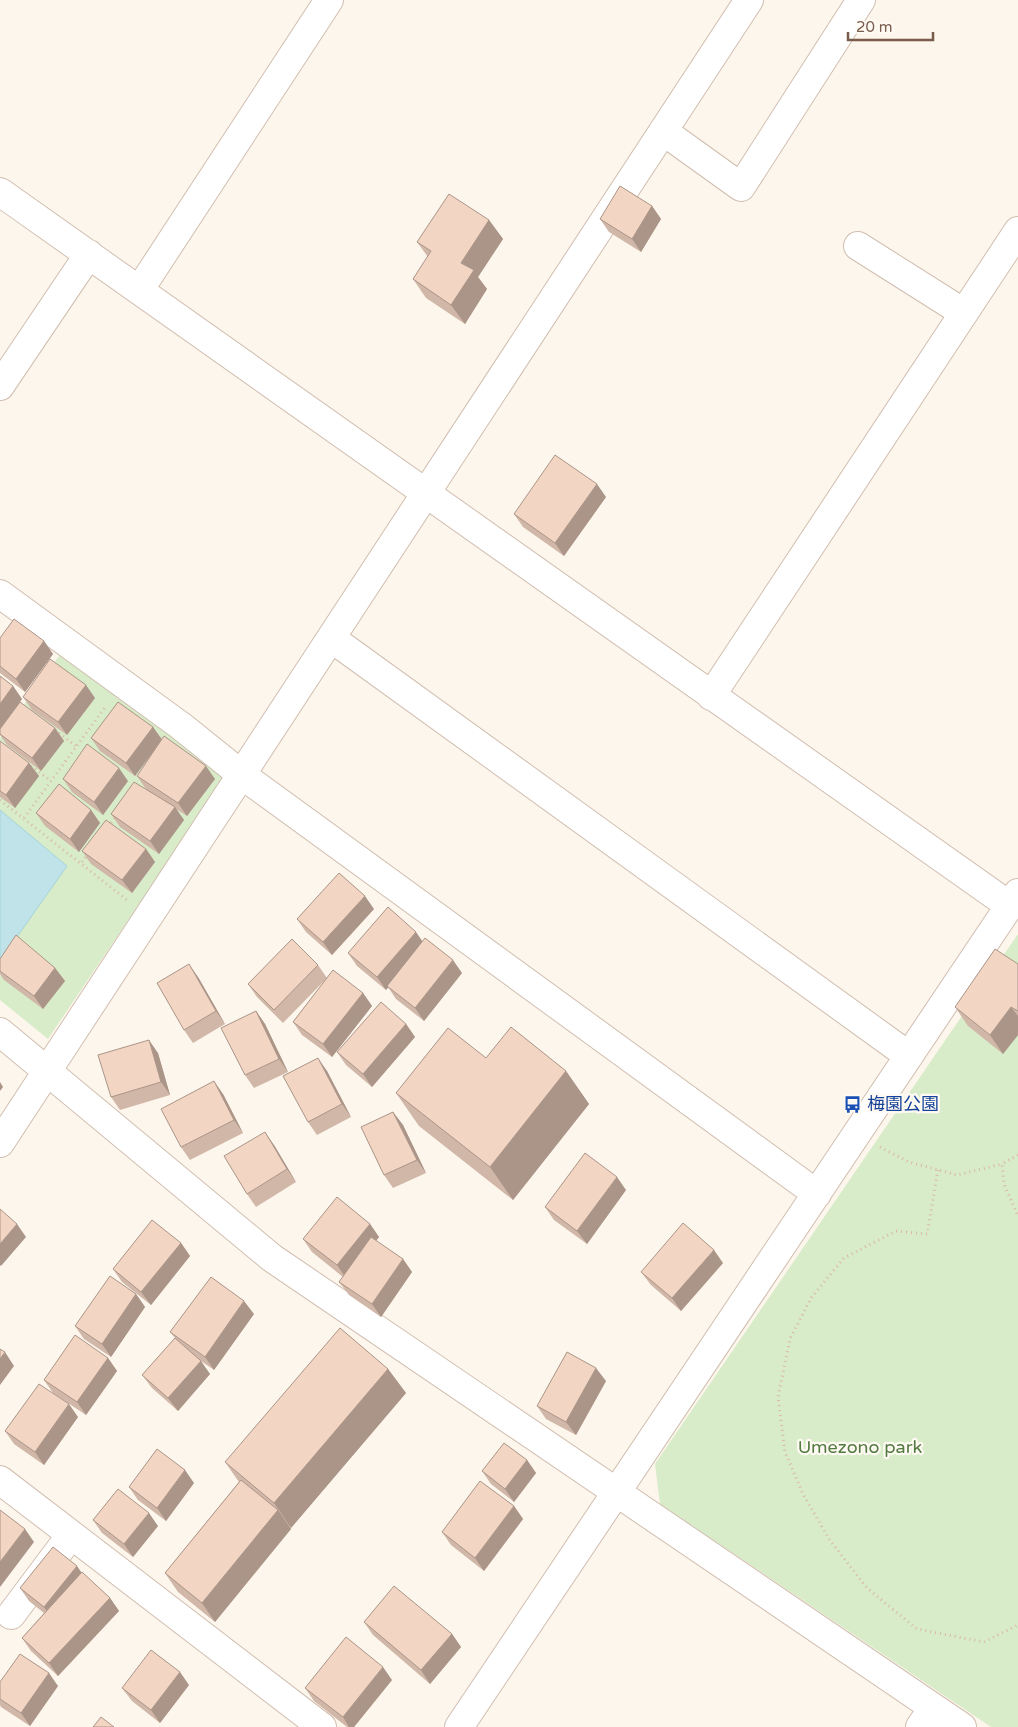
<svg xmlns="http://www.w3.org/2000/svg" width="1018" height="1727" font-family="'Varela Round','Noto Sans JP',sans-serif">
	<style>
		.green { fill: #d8ecc9 }
		.water { fill: #bfe3e8; stroke: #a5d3da }
		.lines { fill: none; stroke-linecap: round; stroke-linejoin: round }
		.minor-casing { stroke: #d1beb0; stroke-width: 30 }
		.path { stroke: #d9b8a5; stroke-width: 3; stroke-dasharray: 1 4; stroke-linecap: butt }
		.minor { stroke: #fff; stroke-width: 28 }
		.wall { fill: #d1b7a8 }
		.shaded-wall { fill: #aa9588 }
		.building { fill: #f3d5c3; stroke: #aa9588 }
		.labels { text-anchor: middle; dominant-baseline: central; stroke-width: 4.5; stroke-linejoin: round; paint-order: stroke }
		.transit-label { font-size: 18px; fill: #164399; stroke: #fffaf3; text-anchor: start }
		.park-label { font-size: 18px; fill: #537a41; stroke: #fffaf3 }
	</style>
	<rect width="100%" height="100%" fill="#fdf6ec"/>
	<path class="green" d="M62,652l162,126 -176,261 -48,-39v-262z
		M1018,934v793h-27l-331,-223 -5,-40z"/>
	<path class="water" d="M0,810l67,56 -67,95z"/>
	<g class="lines">
		<defs>
			<path id="minor" d="M663,131l78,56 120,-187
				M0,192l1010,714
				M858,246l106,67
				M140,289l189,-289
				M0,386l89,-132
				M0,594l181,132 61,49 575,419
				M331,638l578,418
				M711,696l307,-465
				M0,1032l272,226 690,469
				M0,1143l749,-1143
				M0,1480l322,247
				M11,1615l60,-80
				M459,1727l559,-834
				M920,1727l13,-19"/>
		</defs>
		<use href="#minor" class="minor-casing"/>
		<path class="path" d="M55,730l21,16
			M31,766l20,15
			M0,800l127,100
			M24,818l82,-112
			M108,827l8,-11
			M82,862l6,-8
			M880,1147l29,15 48,13 45,-11
			M1018,1155l-16,9 2,20 14,32
			M938,1170l-11,64 -31,-3 -52,27 -33,40 -21,41 -12,58 7,55 18,42 26,45 38,49 50,41 67,13 34,-17"/>
		<use href="#minor" class="minor"/>
	</g>
	<path class="wall" d="M652,206l9,13 -20,33 -32,-20 -9,-13z
		M489,220l14,19 -25,38 9,12 -22,35 -39,-26 -13,-19 15,-22 -11,-15z
		M606,497l-42,59 -41,-29 -9,-13z
		M0,638l44,3 9,13 -28,38 -25,-19z
		M0,676l13,10 9,13 -2,3 35,26 9,13 -23,30 -34,-26 -7,-10v-6l5,-6 -5,6z
		M23,697l72,1 -28,37 -35,-25z
		M153,727l9,12 53,40 -28,37 -11,-7 8,11 -25,34 -39,-27 -9,-13 35,-25 -9,-13 14,-22 -16,22 -35,-25 -9,-13z
		M0,741l29,22 10,13 -24,32 -15,-11z
		M63,779l65,2 -25,34 -31,-23z
		M91,810l9,13 -21,29 -34,-26 -9,-13z
		M146,849l9,13 -23,31 -41,-29 -9,-13z
		M374,909l-42,46 -26,-23 -9,-13z
		M423,942l39,31 -38,48 -28,-22 -8,-12 -2,3 -29,-24 -9,-13z
		M0,959l55,9 10,13 -22,28 -39,-29 -4,-6z
		M1018,964v71l-15,19 -35,-28 -13,-19z
		M318,965l9,13 36,15 9,13 -40,51 -30,-22 -9,-13 33,-43 -43,44 -26,-26 -9,-13z
		M198,977l27,47 -32,19 -9,-13z
		M256,1011l9,13 23,48 -34,16 -9,-13z
		M406,1024l9,13 -43,50 -26,-22 -9,-13z
		M158,1053l12,42 -50,15 -9,-13z
		M486,1058l80,13 23,33 -76,96 -94,-74 -23,-33z
		M327,1071l24,46 -34,18 -9,-13z
		M223,1094l20,39 -53,27 -9,-13z
		M393,1112l10,13 23,48 -33,15 -9,-13z
		M274,1145l22,37 -40,25 -9,-13z
		M626,1190l-39,54 -33,-24 -9,-13z
		M370,1224l9,13 -3,4 27,18 9,13 -31,45 -32,-22 -10,-13 4,-5 -31,-25 -9,-13z
		M181,1243l9,13 -39,49 -29,-23 -9,-13z
		M723,1263l-42,48 -30,-26 -10,-13z
		M136,1294l9,13 -34,50 -27,-18 -9,-13z
		M254,1314l-40,56 -16,-11 12,15 -32,37 -26,-23 -10,-13 33,-37 -5,-6z
		M108,1358l9,13 -31,44 -33,-22 -9,-13z
		M388,1369l18,24 -115,135 -2,-3 2,4 -76,93 -37,-30 -13,-19 74,-91 -14,-20z
		M606,1381l-30,54 -30,-16 -9,-13z
		M78,1417l-34,48 -30,-21 -9,-13z
		M527,1460l9,13 -22,29 -23,-18 -9,-13z
		M194,1483l-28,38 -28,-21 -9,-13z
		M514,1506l9,13 -39,52 -33,-26 -9,-13z
		M93,1520l65,6 -25,31 -31,-24z
		M81,1573l29,25 9,13 -61,65 -27,-25 -9,-13 22,-25 -15,-12 -9,-13z
		M364,1622l88,12 9,13 -31,37 -57,-49z
		M392,1680l-38,47h-7l-33,-26 -9,-13z
		M0,1682l58,4 -28,40 -29,-19 -1,-2z
		M189,1685l-29,38 -28,-22 -10,-13z"/>
	<path class="shaded-wall" d="M652,206l9,13 -20,33 -9,-13z
		M489,220l14,19 -25,38 9,12 -22,35 -14,-19 10,-42z
		M597,484l9,13 -42,59 -9,-13z
		M44,641l9,13 -28,38 -9,-13z
		M86,685l9,13 -28,37 -9,-13z
		M13,686l9,13 -22,30v-25z
		M153,727l9,13 -27,36 -9,-13z
		M55,728l9,13 -23,30 -9,-13z
		M29,763l10,13 -24,32 -9,-13z
		M206,766l9,13 -28,37 -9,-13z
		M119,768l9,13 -25,34 -9,-13z
		M175,807l9,13 -25,34 -9,-13z
		M91,810l9,13 -21,29 -9,-13z
		M146,849l9,13 -23,31 -10,-13z
		M365,896l9,13 -42,46 -9,-13z
		M416,932l9,13 -39,45 -9,-13z
		M453,960l9,13 -38,48 -9,-13z
		M189,964l9,13 27,47 -9,-13z
		M55,968l10,13 -22,28 -9,-13z
		M363,993l9,13 -40,51 -9,-13z
		M1011,1007l7,9v19l-15,19 -13,-19z
		M256,1011l9,13 23,48 -9,-13z
		M406,1024l9,13 -43,50 -9,-13z
		M149,1040l9,13 12,42 -9,-13z
		M318,1058l9,13 24,46 -9,-13z
		M566,1071l23,33 -76,96 -23,-33z
		M214,1081l9,13 20,39 -9,-13z
		M0,1082l3,5 -3,4z
		M393,1112l10,13 23,48 -9,-13z
		M265,1132l9,13 22,37 -9,-13z
		M617,1177l9,13 -39,54 -10,-13z
		M17,1224l9,13 -25,29 -1,-1v-21z
		M370,1224l9,13 -33,41 -9,-13z
		M181,1243l9,13 -39,49 -10,-13z
		M714,1250l9,13 -42,48 -9,-13z
		M403,1259l9,13 -31,45 -9,-13z
		M136,1294l9,13 -34,50 -9,-13z
		M244,1301l10,13 -40,56 -9,-13z
		M5,1352l9,14 -14,19v-26z
		M108,1358l9,13 -31,44 -9,-13z
		M201,1361l9,13 -32,37 -10,-13z
		M596,1368l10,13 -30,54 -10,-13z
		M388,1369l18,24 -115,135 -17,-25z
		M69,1404l9,13 -34,48 -9,-13z
		M527,1460l9,13 -22,29 -9,-13z
		M185,1470l9,13 -28,38 -9,-13z
		M514,1506l9,13 -39,52 -9,-13z
		M278,1510l13,19 -76,93 -13,-19z
		M149,1513l9,13 -25,31 -9,-13z
		M25,1529l9,13 -34,45v-25z
		M77,1566l9,13 -33,41 -9,-13z
		M110,1598l9,13 -61,65 -9,-13z
		M452,1634l9,13 -31,37 -9,-14z
		M383,1667l9,13 -38,47h-5l-6,-10z
		M180,1672l9,13 -29,38 -9,-13z
		M49,1673l9,13 -28,40 -9,-13z"/>
	<path class="building" d="M620,186l32,20 -20,33 -32,-20z
		M449,194l40,26 -28,43 13,7 -23,35 -38,-26 18,-28 -14,-9z
		M555,455l42,29 -42,59 -41,-29z
		M14,619l30,22 -28,38 -16,-13v-28z
		M50,659l36,26 -28,37 -35,-25z
		M0,676l13,10 -13,18z
		M20,702l35,26 -23,30 -32,-24v-5z
		M118,702l35,25 -27,36 -35,-25z
		M164,736l42,30 -28,37 -41,-27z
		M0,741l29,22 -23,32 -6,-4z
		M87,744l32,24 -25,34 -31,-23z
		M134,782l41,25 -25,34 -39,-27z
		M59,784l32,26 -21,29 -34,-26z
		M106,820l40,29 -24,31 -40,-29z
		M339,873l26,23 -42,46 -26,-23z
		M388,907l28,25 -39,45 -29,-24z
		M16,935l39,33 -21,28 -34,-25v-12z
		M425,938l28,22 -38,48 -28,-22z
		M292,939l26,26 -44,45 -26,-26z
		M995,949l23,15v47l-7,-4 -21,28 -35,-28z
		M189,964l27,47 -32,19 -27,-47z
		M333,970l30,23 -40,51 -30,-22z
		M381,1002l25,22 -43,50 -26,-22z
		M256,1011l23,48 -34,16 -24,-47z
		M511,1027l55,44 -76,96 -94,-74 52,-65 38,30z
		M149,1040l12,42 -50,15 -13,-42z
		M318,1058l24,46 -34,18 -25,-46z
		M214,1081l20,39 -53,27 -20,-38z
		M393,1112l24,48 -33,15 -23,-48z
		M265,1132l22,37 -40,25 -23,-38z
		M585,1153l32,24 -40,54 -32,-24z
		M337,1197l33,27 -33,41 -34,-26z
		M0,1209l17,15 -17,20z
		M152,1220l29,23 -40,49 -28,-23z
		M683,1223l31,27 -42,48 -31,-26z
		M371,1237l32,22 -31,45 -33,-22z
		M110,1276l26,18 -34,50 -27,-18z
		M211,1277l33,24 -39,56 -35,-25z
		M340,1328l48,41 -114,134 -49,-41z
		M75,1335l33,23 -31,44 -33,-22z
		M175,1338l26,23 -33,37 -26,-23z
		M0,1349l5,3 -5,7z
		M567,1352l29,16 -30,54 -29,-16z
		M39,1384l30,20 -34,48 -30,-21z
		M504,1443l23,17 -22,29 -23,-18z
		M157,1449l28,21 -28,38 -28,-21z
		M241,1480l37,30 -76,93 -37,-30z
		M480,1481l34,25 -39,52 -33,-26z
		M118,1489l31,24 -25,31 -31,-24z
		M0,1510l25,19 -25,33z
		M53,1547l24,19 -33,41 -24,-19z
		M82,1572l28,26 -61,65 -27,-25z
		M394,1586l58,48 -31,36 -57,-48z
		M346,1637l37,30 -40,50 -38,-29z
		M151,1650l29,22 -29,38 -29,-22z
		M20,1654l29,19 -28,40 -21,-14v-17z
		M101,1717l13,10h-21z"/>
	<defs>
		<symbol id="bus-bare" viewBox="-9 -9 18 18"><path d="M-5-6H5V4H4V6H2V4H-2V6H-4V4H-5ZM-3.5-4V0h7V-4ZM-3.5 1.2v1.5H-2V1.2ZM2 1.2v1.5H3.5V1.2Z" fill="#1a4fb4" stroke="#fffaf3" stroke-width="2.5" paint-order="stroke"/></symbol>
	</defs>
	<g fill-rule="evenodd">
		<use href="#bus-bare" x="840" y="1092" width="25" height="25"/>
	</g>
	<g class="labels">
		<g class="transit-label">
			<text x="867" y="1104">梅園公園</text>
		</g>
		<g class="park-label">
			<text x="860" y="1447">Umezono park</text>
		</g>
	</g>
	<path d="M848 32v8h85v-8" fill="none" stroke="#7a5c4d" stroke-width="2.5"/>
	<text x="856" y="32" font-size="15" fill="#7a5c4d" stroke="#fffaf3" stroke-width="4" paint-order="stroke">20 m</text>
</svg>
